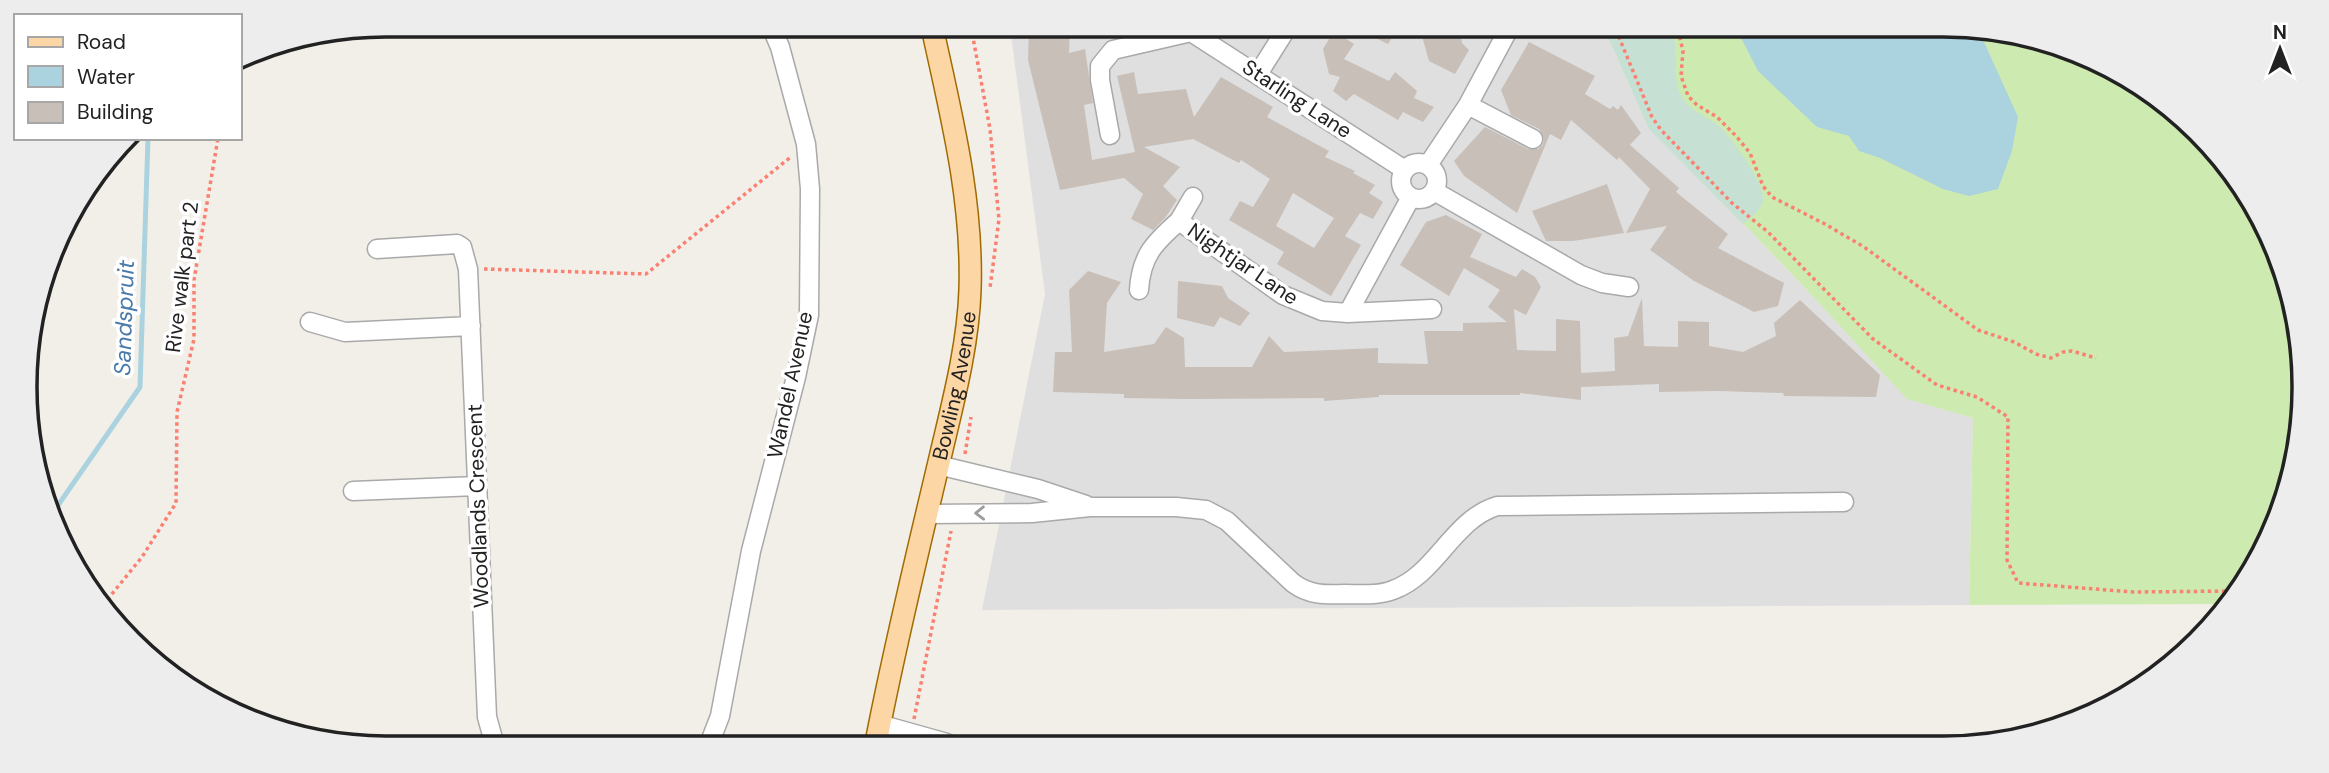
<svg xmlns="http://www.w3.org/2000/svg" width="2329" height="773" font-family="'DM Sans',sans-serif">
	<style>
		.residential { fill: #e0dfdf }
		.grass { fill: #cdebb0 }
		.wetland { fill: #c6e0d4 }
		.water { fill: #aad3df }
		.lines { fill: none; stroke-linecap: round; stroke-linejoin: round }
		.stream { stroke: #aad3df; stroke-width: 5 }
		.building { fill: #c7bfb8; fill-rule: evenodd }
		.minor-casing { stroke: #a9a9a9; stroke-width: 21 }
		.major-casing { stroke: #a06b00; stroke-width: 24 }
		.path { stroke: #fa8072; stroke-width: 3.5; stroke-dasharray: 3.5 3.5; stroke-linecap: butt }
		.minor { stroke: #fff; stroke-width: 18 }
		.major { stroke: #fcd6a4; stroke-width: 21 }
		.oneway { stroke: #9c9c9c }
		.labels { text-anchor: middle; dominant-baseline: central; stroke-width: 7; stroke-linejoin: round; paint-order: stroke }
		.street-label { font-size: 21px; fill: #222; stroke: #fff }
		.water-label { font-size: 23px; font-style: italic; fill: #4a7aab; stroke: #fff }
		.rim { fill: none; stroke: #222; stroke-width: 3.5 }
	</style>
	<rect width="100%" height="100%" fill="#f2efe9"/>
	<path class="residential" d="M1010,27l595,3 44,99 25,22 131,137 102,110 66,20 -4,187 -987,5 63,-316z"/>
	<path class="grass" d="M1605,30l409,2 130,54 100,100 54,130 -1,142 -41,109 -30,37 -257,1 4,-187 -66,-19 -102,-111 -131,-137 -25,-22z"/>
	<path class="wetland" d="M1605,30h62l6,5c6,19 -1,40 7,58 8,18 26,22 40,34 12,12 45,56 43,73 -1,10 -12,17 -20,24l-94,-95z"/>
	<path class="water" d="M1737,30l242,1 39,86 -6,34 -14,38 -29,7 -26,-7 -63,-31 -21,-7 -10,-15 -32,-9 -59,-56z"/>
	<g class="lines">
		<path class="stream" d="M52,514l88,-127 8,-249"/>
	</g>
	<path class="building" d="M1029,27h41l-1,26 16,-4 8,54 -9,2 8,55 43,-8 -18,-76 17,-4 4,22 48,-5 8,28 27,-40 52,30 -6,10 62,34 -4,6 30,14 -2,2 22,12 -6,8 14,9 -10,17 -13,-6 -15,23 16,9 -30,51 -54,-32 7,-12 -55,-32 11,-19 13,6 17,-28 -29,-19 -2,3 -46,-24 -49,8 36,20 -17,19 14,14 -12,18 -12,12 -22,-11 12,-25 -19,-16 -64,12 -32,-130zM1293,193l41,25 -20,30 -38,-22z
		M1357,29h40l-9,15z
		M1420,29h39l3,14 7,7 -14,24 -26,-13z
		M1334,31l20,13 -10,15 45,22 6,-9 22,19 -3,7 20,9 -11,15 -20,-10 -5,8 -44,-26 -8,7 -13,-10 7,-14 -11,-3 -6,-25z
		M1529,42l66,34 -10,18 25,15 3,-3 5,4 3,-5 20,28 -11,12 49,43 -3,4 52,42 -10,14 66,35 -6,23 -24,6 -60,-31 -44,-31 17,-24 -41,7 24,-44 -31,-32 -2,3 -46,-40 -10,20 -11,-6 -33,79 -53,-37 -10,-15 31,-34 43,22h10l5,-5 1,-6 -5,-9 -28,-14 -10,-25z
		M1607,184l17,49 -51,8h-27l-14,-30z
		M1446,215l36,19 -12,23 46,20 6,-8 13,8 6,10 -15,28 -12,-6 3,41 39,1v-32l24,2 1,52 34,-2 -1,-33 14,-2 14,-38 2,48 34,1v-26l31,1v24l34,6 33,-16 -2,-13 26,-23 80,75 -4,22 -92,-1 -1,-3 -65,-2 -59,1v-8l-78,3v13l-61,-7v2h-141v2l-55,4v-3l-137,1 -63,-1v-4l-71,-2 2,-40h17l-3,-62 19,-19 33,11 -14,21 -3,49 50,-8 12,-17 18,11 1,29h67l17,-31 15,16 94,-4v15l50,1 -4,-33h39v-8l44,-1 -19,-15 12,-17 -36,-22 -15,28 -49,-31 26,-43z
		M1178,281l44,5 6,12 22,15 -10,13 -20,-9 -6,10 -37,-9z"/>
	<g class="lines">
		<defs>
			<path id="minor" d="M1191,28v4l214,138
				M1258,74l29,-46
				M1468,105l65,34
				M1110,135l-10,-55v-14l13,-16 78,-18
				M1401 181a18 18 0 1 1 36 0a18 18 0 1 1-36 0Z
				M1428,165l40,-60 38,-71
				M1434,191l147,84 21,8 27,4
				M1179,221l14,-24
				M377,249l80,-5 5,3 6,22 19,448 7,25
				M1139,290c2,-34 15,-47 40,-69l104,74 39,16 26,2 63,-116
				M1348,313l84,-4
				M310,322l35,10 126,-6
				M938,465l100,24 48,16
				M353,491l124,-5
				M928,514l104,-1 58,-6h86l30,3 21,11 66,62c16,12 32,12 51,11 16,0 34,2 49,-4 43,-15 59,-70 104,-84l347,-4
				M879,724l68,19
				M710,742l10,-26 31,-165 45,-174 13,-62 1,-126 -4,-45 -26,-97 -9,-21"/>
			<g id="major">
				<path id="s1" d="M876,743c18,-94 41,-188 63,-281 13,-56 29,-114 31,-172 3,-90 -19,-176 -38,-263"/>
			</g>
		</defs>
		<use href="#minor" class="minor-casing"/>
		<use href="#major" class="major-casing"/>
		<path class="path" d="M971,27l19,102 9,90 -9,69
			M1616,30l36,87 9,13 71,73 36,29 105,107 64,46 40,12 31,20 -1,143 11,23 115,9 104,-1
			M1678,30l5,21 -2,25 7,20 9,9 20,12 19,19 14,17 13,33 9,11 53,27 39,23 114,83 36,12 22,12 15,4 12,-6 9,-1 24,7
			M484,269l162,5 146,-118
			M965,454l6,-37
			M103,605l39,-48 34,-54 1,-91 17,-73v-59l24,-142
			M914,719l37,-188"/>
		<use href="#minor" class="minor"/>
		<use href="#major" class="major"/>
	</g>
	<defs><path id="oneway-chevron" d="M-2-3.5L2.5 0L-2 3.5" fill="none" stroke-width="1.6" stroke-linecap="round" stroke-linejoin="round" transform="scale(1.75)"/></defs>
	<use class="oneway" href="#oneway-chevron" transform="translate(980 513) rotate(179)"/>
	<g class="labels">
		<g class="street-label">
			<text transform="translate(1297 99) rotate(33)">Starling Lane</text>
			<text transform="translate(1243 264) rotate(34)">Nightjar Lane</text>
			<text transform="translate(182 277) rotate(-83)">Rive walk part 2</text>
			<text transform="translate(790 385) rotate(-78)">Wandel Avenue</text>
			<text stroke="none"><textPath href="#s1" startOffset="366">Bowling Avenue</textPath></text>
			<text transform="translate(478 506) rotate(-92)">Woodlands Crescent</text>
		</g>
		<g class="water-label">
			<text transform="translate(124 318) rotate(-88)">Sandspruit</text>
		</g>
	</g>
	<path d="M0 0H2329V773H0ZM386 37H1943A349 349 0 0 1 2292 386V387A349 349 0 0 1 1943 736H386A349 349 0 0 1 37 387V386A349 349 0 0 1 386 37Z" fill="#ededed" fill-rule="evenodd"/>
	<path class="rim" d="M386 37H1943A349 349 0 0 1 2292 386V387A349 349 0 0 1 1943 736H386A349 349 0 0 1 37 387V386A349 349 0 0 1 386 37Z"/>
	<rect x="14" y="14" width="228" height="126" fill="#ffffff" stroke="#a7a7a7" stroke-width="2"/>
	<rect x="28" y="37" width="35" height="10" fill="#fcd6a4" stroke="#a7a7a7" stroke-width="2"/>
	<text x="77" y="49" font-size="21" fill="#222222">Road</text>
	<rect x="28" y="66" width="35" height="21" fill="#aad3df" stroke="#a7a7a7" stroke-width="2"/>
	<text x="77" y="84" font-size="21" fill="#222222">Water</text>
	<rect x="28" y="102" width="35" height="21" fill="#c7bfb8" stroke="#a7a7a7" stroke-width="2"/>
	<text x="77" y="119" font-size="21" fill="#222222">Building</text>
	<g transform="translate(2280 49)" stroke="#ffffff" stroke-width="5" paint-order="stroke">
	<path d="M0-5L12 26L0 18L-12 26Z" fill="#222222"/>
	<text y="-10" font-size="19" font-weight="bold" text-anchor="middle" fill="#222222">N</text>
	</g>
</svg>
